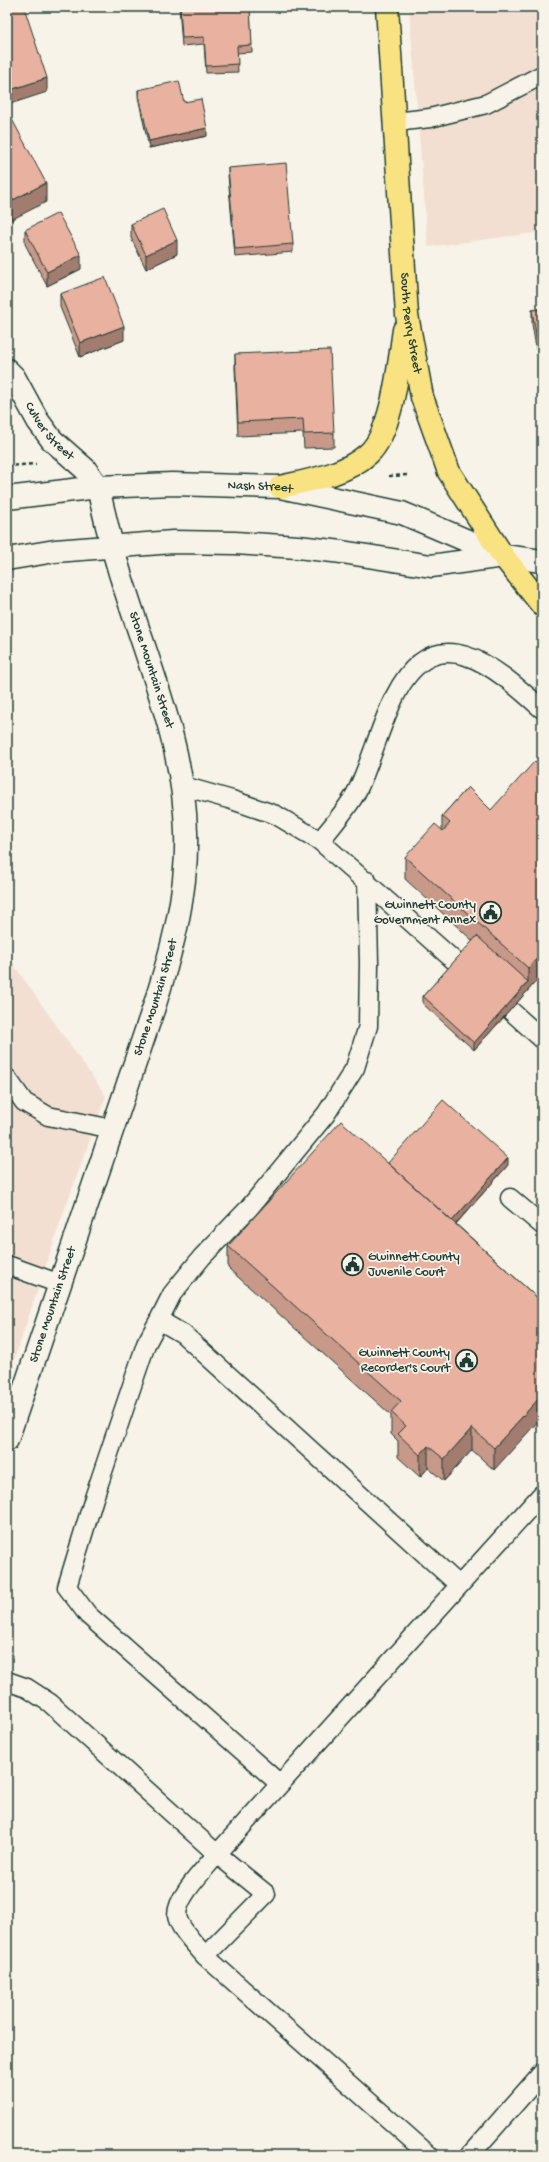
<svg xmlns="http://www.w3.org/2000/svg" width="549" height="2162" font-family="'Gochi Hand',sans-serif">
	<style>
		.built { fill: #f3dfd2 }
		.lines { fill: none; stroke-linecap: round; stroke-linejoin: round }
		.service-casing { stroke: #1f3d34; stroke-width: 21 }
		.tertiary-casing { stroke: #1f3d34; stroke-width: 25 }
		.secondary-casing { stroke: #1f3d34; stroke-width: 25 }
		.primary-casing { stroke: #1f3d34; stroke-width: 25 }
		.path { stroke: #1f3d34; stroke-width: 2.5; stroke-dasharray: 4 3; stroke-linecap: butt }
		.service { stroke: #f7f3e8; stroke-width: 18 }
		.tertiary { stroke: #f7f3e8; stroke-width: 22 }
		.secondary { stroke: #f7f3e8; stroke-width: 22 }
		.primary { stroke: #f8e281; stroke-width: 22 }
		.wall { fill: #c89889; stroke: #1f3d34 }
		.shaded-wall { fill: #a37c6f; stroke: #1f3d34 }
		.building { fill: #e9b19f; stroke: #1f3d34 }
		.labels { text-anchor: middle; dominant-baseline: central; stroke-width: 3.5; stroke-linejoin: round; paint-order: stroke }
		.street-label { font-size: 13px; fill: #1f3d34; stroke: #f7f3e8 }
		.poi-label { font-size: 13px; fill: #1f3d34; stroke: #f7f3e8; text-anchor: end }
	</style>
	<rect width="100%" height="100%" fill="#f7f3e8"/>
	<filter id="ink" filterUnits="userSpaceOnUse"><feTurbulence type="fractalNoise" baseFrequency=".025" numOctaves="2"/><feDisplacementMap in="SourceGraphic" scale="8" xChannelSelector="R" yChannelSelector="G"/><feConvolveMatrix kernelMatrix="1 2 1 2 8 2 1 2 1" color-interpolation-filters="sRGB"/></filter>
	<g filter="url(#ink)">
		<path class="built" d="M409,7h133v225l-114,15z
			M7,955l99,141 -43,118 -56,167z"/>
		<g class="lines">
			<defs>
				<path id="service" d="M395,122l35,-4 56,-14 56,-29
					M183,786l49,14 44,15 44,26 138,123
					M320,841c12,-15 30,-35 38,-52 14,-30 22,-63 37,-93 41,-82 100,-29 147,13
					M510,1010l32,29
					M7,1078l17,24 24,14 65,13
					M510,1198l32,27
					M7,1265l53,19
					M159,1320l13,-26 30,-37 47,-49 77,-94 29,-46 13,-42 1,-63 -2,-82
					M7,1681l20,7 23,15 167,151 49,40 -61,62
					M280,1784l-192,-169 -21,-28 27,-89 52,-154 13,-24 24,14 276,251
					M429,2155l-224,-199c-8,-10 -27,-28 -28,-41 0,-19 28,-46 40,-61l325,-360
					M470,2155l72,-82"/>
				<g id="tertiary">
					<path id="s1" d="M7,370l7,7 24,44 14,19 33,29 13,18"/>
					<path id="s2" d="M7,498l91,-11 74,-3 108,3 122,26 101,43"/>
					<path d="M7,559l48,-8 118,-9 62,1 63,4 44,5 89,14 72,-10 39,5"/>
				</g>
				<g id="secondary">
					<path id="s3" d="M7,1440l147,-433c18,-57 34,-114 32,-175 -2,-83 -34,-159 -59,-237 -12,-35 -21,-71 -29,-108"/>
				</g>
				<g id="primary">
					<path id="s4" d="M387,7l20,308 15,82 27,75 54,84 39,49"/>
					<path d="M280,487c31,-7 64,-12 88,-33 25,-22 31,-92 36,-124"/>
				</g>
			</defs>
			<use href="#service" class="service-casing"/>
			<use href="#tertiary" class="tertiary-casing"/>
			<use href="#secondary" class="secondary-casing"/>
			<use href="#primary" class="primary-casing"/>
			<path class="path" d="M7,466l29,-2
				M389,476l20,-1"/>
			<use href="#service" class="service"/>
			<use href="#tertiary" class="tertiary"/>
			<use href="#secondary" class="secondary"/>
			<use href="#primary" class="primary"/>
		</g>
		<path class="wall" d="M179,7h71l2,45 -15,1 1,19 -32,1 -2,-29 -22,2z
			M138,90l46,12 23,34 -58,12 -11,-51z
			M228,168l65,76v8l-58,5 -7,-82z
			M131,224l46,30 -31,15 -15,-31z
			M25,230l56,39 -34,17 -22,-42z
			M60,294l64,46 -44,17 -20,-50z
			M542,309v75l-10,-60v-14z
			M235,354l99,79v14l-30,1 -1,-15 -65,3 -3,-68z
			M468,787l74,188 -68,75 -51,-46v-8l50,-55 -68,-62v-22l37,-27v-14z
			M388,1163l120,2 -52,59 86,78 -48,168 -22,-20 -28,31 -16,-13 -8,9 -22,-20v-16l-7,-7v-19l-163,-147v-22z"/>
		<path class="shaded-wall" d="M47,78v14l-40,13v-14z
			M207,128v8l-58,12v-7z
			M46,183v19l-39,20v-19z
			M177,240v14l-31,15v-14z
			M81,255v14l-34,17v-14z
			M124,326v14l-44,17v-14z
			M542,953v22l-68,75v-7l54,-61v-14z
			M508,1158v7l-63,71v-7z
			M542,1395v22l-48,53v-22z
			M472,1428v22l-28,31v-22z
			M428,1446v22l-8,9v-22z"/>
		<path class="building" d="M16,7h8l23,71 -40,13v-81z
			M180,7h70l2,38 -15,1 1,18 -32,2 -2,-29 -22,1z
			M179,81l5,21 17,-3 6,29 -58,13 -11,-51z
			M7,110l39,73 -39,20z
			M286,163l7,81 -58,5 -7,-81z
			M163,209l14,31 -31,15 -15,-31z
			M58,213l23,42 -34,17 -22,-42z
			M105,277l19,49 -44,17 -20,-49z
			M542,309v61l-10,-60z
			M330,350l4,83 -30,1 -1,-15 -65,3 -3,-68z
			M535,761l7,6v186l-14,15 -123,-111 30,-33 8,7 7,-8 -8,-7 26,-29 23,23z
			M477,936l51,46 -54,61 -51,-47z
			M443,1100l65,58 -56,63 -64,-58z
			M341,1121l201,181v93l-48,53 -22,-20 -28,31 -16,-13 -8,9 -22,-21 8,-8 -15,-14 10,-11 -173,-155z"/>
	</g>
	<defs>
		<symbol id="civic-ring" viewBox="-11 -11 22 22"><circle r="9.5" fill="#f7f3e8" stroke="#1f3d34" stroke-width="1.5"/><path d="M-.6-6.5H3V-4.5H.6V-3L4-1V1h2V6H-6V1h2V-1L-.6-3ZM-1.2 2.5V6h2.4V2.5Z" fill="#1f3d34"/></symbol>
	</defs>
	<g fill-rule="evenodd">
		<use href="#civic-ring" x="478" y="900" width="25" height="25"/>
		<use href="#civic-ring" x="340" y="1252" width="25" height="25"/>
		<use href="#civic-ring" x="454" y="1348" width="25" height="25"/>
	</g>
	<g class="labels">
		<g class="street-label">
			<text stroke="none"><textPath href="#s4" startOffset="317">South Perry Street</textPath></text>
			<text stroke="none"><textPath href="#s1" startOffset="75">Culver Street</textPath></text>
			<text stroke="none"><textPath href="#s2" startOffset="254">Nash Street</textPath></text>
			<text transform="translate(151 670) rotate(72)">Stone Mountain Street</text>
			<text stroke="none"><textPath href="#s3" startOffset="467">Stone Mountain Street</textPath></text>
			<text stroke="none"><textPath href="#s3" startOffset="143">Stone Mountain Street</textPath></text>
		</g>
		<g class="poi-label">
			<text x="476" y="905">Gwinnett County<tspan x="476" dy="15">Government Annex</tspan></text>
			<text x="368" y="1257" text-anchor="start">Gwinnett County<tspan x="368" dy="15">Juvenile Court</tspan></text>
			<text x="450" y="1353">Gwinnett County<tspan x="450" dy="15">Recorder's Court</tspan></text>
		</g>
	</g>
	<rect width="549" height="2162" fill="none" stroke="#f7f3e8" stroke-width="24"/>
	<rect x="12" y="12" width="525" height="2138" fill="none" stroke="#1f3d34" stroke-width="1.5" filter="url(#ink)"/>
</svg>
